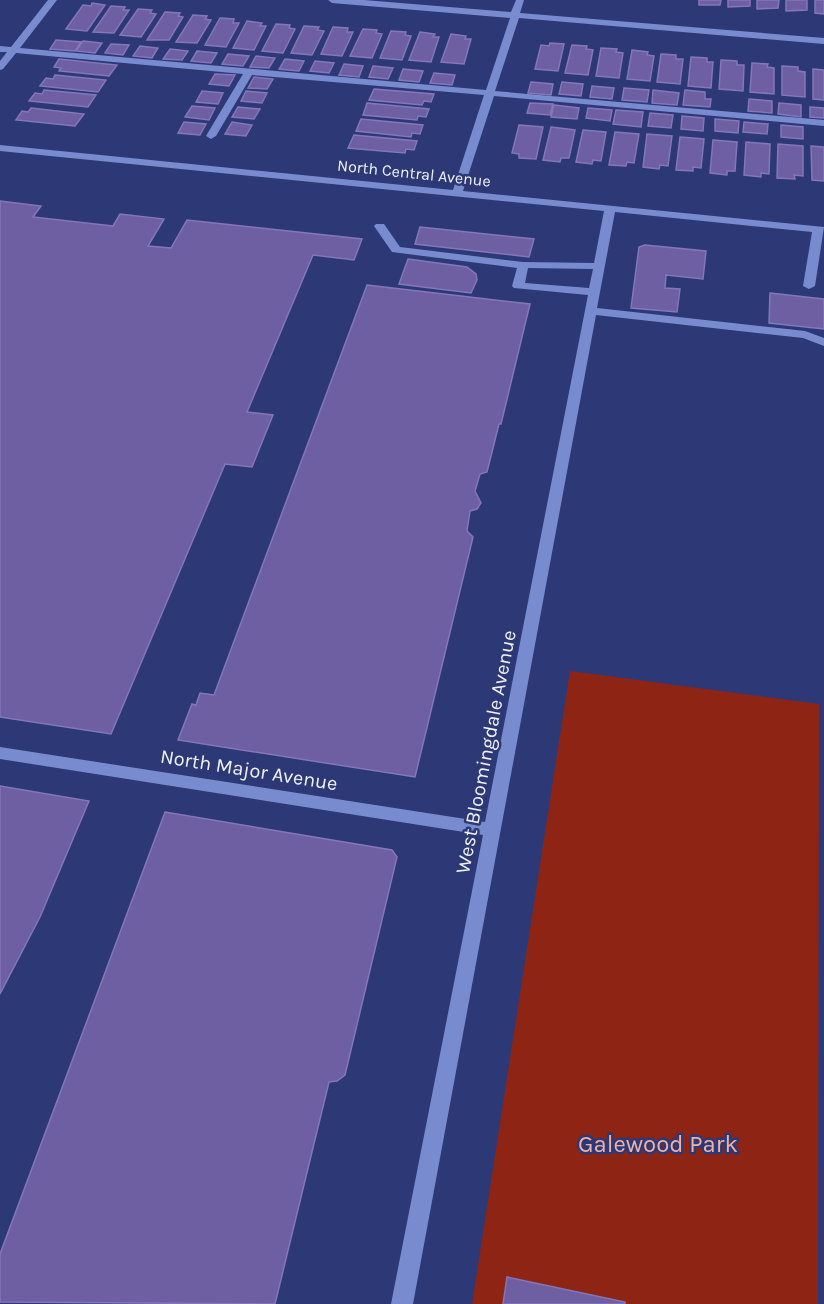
<svg xmlns="http://www.w3.org/2000/svg" width="824" height="1304" font-family="Karla,sans-serif">
	<style>
		.green { fill: #8e2514 }
		.building { fill: #6d5fa2; stroke: #8476bb; stroke-width: 1.5 }
		.lines { fill: none; stroke-linecap: round; stroke-linejoin: round }
		.minor { fill: #798bcf; fill-rule: evenodd }
		.labels { text-anchor: middle; dominant-baseline: central; stroke-width: 5; stroke-linejoin: round; paint-order: stroke }
		.far-street-label { font-size: 16px; fill: #f0f2fa; stroke: #2d3976 }
		.street-label { font-size: 20px; fill: #f0f2fa; stroke: #2d3976 }
		.near-park-label { font-size: 24px; fill: #edb1a5; stroke: #2d3976 }
	</style>
	<rect width="100%" height="100%" fill="#2d3976"/>
	<path class="green" d="M570,671l249,33 -1,600h-346z"/>
	<path class="building" d="M699,0h22l-1,5h-21z
		M728,0h22v6l-22,1z
		M757,0h22l-1,8 -21,1z
		M786,0h21v10l-21,1z
		M815,0h9v14l-9,-1z
		M92,3l13,2 -18,26 -21,-2 17,-24 8,1z
		M111,6l14,1 -2,3h6l-15,23 -21,-1z
		M138,9l14,1 -2,3 6,1 -15,23 -21,-2z
		M165,12l15,1 -2,3 5,1 -14,23h-22z
		M193,15l14,1 -2,3 6,1 -14,23 -21,-1z
		M220,18l14,1 -1,4h6l-13,24 -21,-2z
		M247,21l15,2 -2,3h6l-12,24 -21,-2z
		M276,24l14,1 -1,3 6,1 -12,24 -21,-2z
		M304,26l15,1 -2,3 7,1 -12,24 -21,-2z
		M333,27l15,1 -1,4h6l-11,24 -21,-2z
		M363,29l14,1 -1,3 6,1 -10,24 -22,-2z
		M391,31l15,1 -1,3 6,1 -9,24 -22,-2z
		M420,32l15,2 -2,3h6l-8,25 -22,-2z
		M451,34l15,2 -1,3h6l-7,25 -23,-2z
		M56,40l25,2 -6,9 -25,-2z
		M83,41l19,2 -7,10 -19,-2z
		M550,43l14,1 -6,27 -23,-2 6,-24 8,1z
		M111,44l18,1 -6,10 -18,-2z
		M572,45l15,1 -1,3 7,1 -5,25 -23,-2z
		M140,46l18,2 -6,10 -19,-2z
		M601,48l16,1 -1,3 7,1 -4,25 -23,-2z
		M170,49l18,2 -6,9 -19,-1z
		M632,50l16,2 -1,3 7,1 -4,25 -23,-2z
		M197,51l20,2 -6,10 -20,-2z
		M228,54l21,2 -6,10 -21,-2z
		M661,54l15,1v4h7l-3,25 -23,-2z
		M256,56l19,2 -6,10 -19,-1z
		M691,57l16,1v4h6l-2,26 -23,-2z
		M59,59l58,6 -8,11 -50,-5 2,-3 -7,-1z
		M285,59l19,2 -5,10 -20,-2z
		M721,60l16,1v4h7l-1,26 -24,-2z
		M315,61l19,2 -5,10 -19,-2z
		M752,63l16,1 -1,3 7,1v26l-24,-2z
		M344,64l19,2 -4,11 -20,-2z
		M373,66l20,2 -5,11 -19,-2z
		M782,66l16,1v4l7,1v25l-23,-2z
		M403,69l20,2 -4,11 -20,-2z
		M813,69l11,1v30l-11,-1z
		M434,73l21,2 -3,10 -22,-2z
		M215,74l20,1 -6,11 -20,-2z
		M55,75l51,5 -8,12 -58,-6 6,-8 7,1z
		M254,77l19,2 -6,10 -19,-1z
		M531,82l22,2 -2,11 -23,-2z
		M562,82l21,2 -2,12 -22,-2z
		M592,86l22,2 -2,11 -22,-2z
		M624,88l25,2 -2,12 -25,-2z
		M374,89l60,5 -3,8 -7,-1 -2,4 -53,-5z
		M44,90l52,5 -8,12 -59,-6 6,-8 7,1z
		M653,90l26,3 -2,12 -25,-2z
		M685,90l20,2v7h6l-1,8 -27,-2z
		M202,91l21,2 -5,11 -22,-2z
		M246,91l21,2 -5,10 -21,-2z
		M749,99l23,2v12l-24,-2z
		M367,103l62,6 -3,8 -8,-1 -1,4 -54,-5z
		M530,103l23,1 -3,11 -23,-2z
		M779,103l22,2v12l-23,-3z
		M554,105l25,3 -2,11 -26,-2z
		M192,106l23,2 -6,12 -24,-3z
		M238,107l22,2 -6,10 -22,-2z
		M810,107l14,1v10l-14,-1z
		M31,108l53,6 -9,12 -59,-6 6,-9 6,1z
		M588,108l24,2 -2,11 -24,-3z
		M616,110l27,2 -2,15 -28,-3z
		M650,113l23,2 -2,13 -23,-2z
		M682,116l22,2 -1,13 -22,-2z
		M361,119l62,6 -3,9 -8,-1 -1,4 -55,-6z
		M715,119l24,2 -1,12 -23,-2z
		M184,122l22,2 -6,11 -22,-2z
		M232,122l20,3 -6,11 -21,-2z
		M744,122l24,2 -1,10 -24,-2z
		M519,125l24,2 -7,32 -17,-1v-4l-7,-1z
		M781,125l22,2v12l-22,-2z
		M551,127l24,3 -6,28h-8l-1,4 -17,-2z
		M583,130l23,2 -5,29 -8,-1 -1,4 -16,-2z
		M615,132l24,2 -5,29 -7,-1 -1,4 -17,-1z
		M647,134l25,2 -4,30 -8,-1 -1,4 -16,-2z
		M354,135l63,6 -3,9 -8,-1 -1,4 -57,-5z
		M680,137l24,2 -3,29 -8,-1v4l-17,-1z
		M713,140l24,2 -2,29h-8v4l-17,-2z
		M746,142l24,2 -1,30 -8,-1v4l-17,-2z
		M778,144l25,2v30l-9,-1 1,4 -18,-1z
		M811,146l13,1v34l-12,-1z
		M0,201l41,5 -8,11 80,9 7,-12 44,5 -16,27 23,2 16,-28 175,19 -8,21 -41,-5 -66,157 26,3 -21,52 -27,-3 -114,270 -111,-17z
		M420,227l114,12 -5,18 -114,-13z
		M645,245l61,6 -3,28 -37,-4 -1,13 15,1 -3,23 -46,-4 8,-61z
		M408,259l59,8 9,7 1,6 -6,13 -72,-9z
		M367,285l163,19 -29,120h-2l-12,48 -7,2 -5,17 6,12 -4,6 -7,2 -3,20 6,6 -58,240 -237,-37 14,-36 4,1 4,-12 14,2z
		M770,293l54,6v30l-55,-6z
		M0,786l89,15 -49,116 -40,77z
		M165,812l227,38 5,7 -52,218 -8,6 -8,1 -54,222 -275,-2v-48z
		M507,1277l118,25v2h-122z"/>
	<g class="lines">
		<path class="minor" d="M48,0h9l-37,48 466,42 24,-72 -178,-15 -4,-3h36l147,12 5,-12h8l-4,13 304,25v6l-305,-26 -24,73 329,29v6l-330,-30 -31,95 361,36 -9,59 -6,3 -6,-3 9,-54 -197,-20 -18,96 208,23 19,7v8l-21,-8 -207,-23 -183,989h-22l92,-469 -483,-76v-12l485,75 103,-527 -74,-7 -2,-2 5,-18 -125,-16 -18,-26 2,-2h8l16,23 123,15 71,1 10,-52 -604,-60v-6l453,45 31,-95 -232,-20 -36,61 -5,3 -5,-3 37,-62 -227,-21 -13,16 -3,1v-9l7,-9h-7v-6l11,1zM528,268l65,1 -4,19 -64,-5z"/>
	</g>
	<g class="labels">
		<g class="far-street-label">
			<text transform="translate(414 173) rotate(6)">North Central Avenue</text>
		</g>
		<g class="street-label">
			<text transform="translate(486 752) rotate(-79)">West Bloomingdale Avenue</text>
			<text transform="translate(249 770) rotate(9)">North Major Avenue</text>
		</g>
		<g class="near-park-label">
			<text x="658" y="1144">Galewood Park</text>
		</g>
	</g>
</svg>
